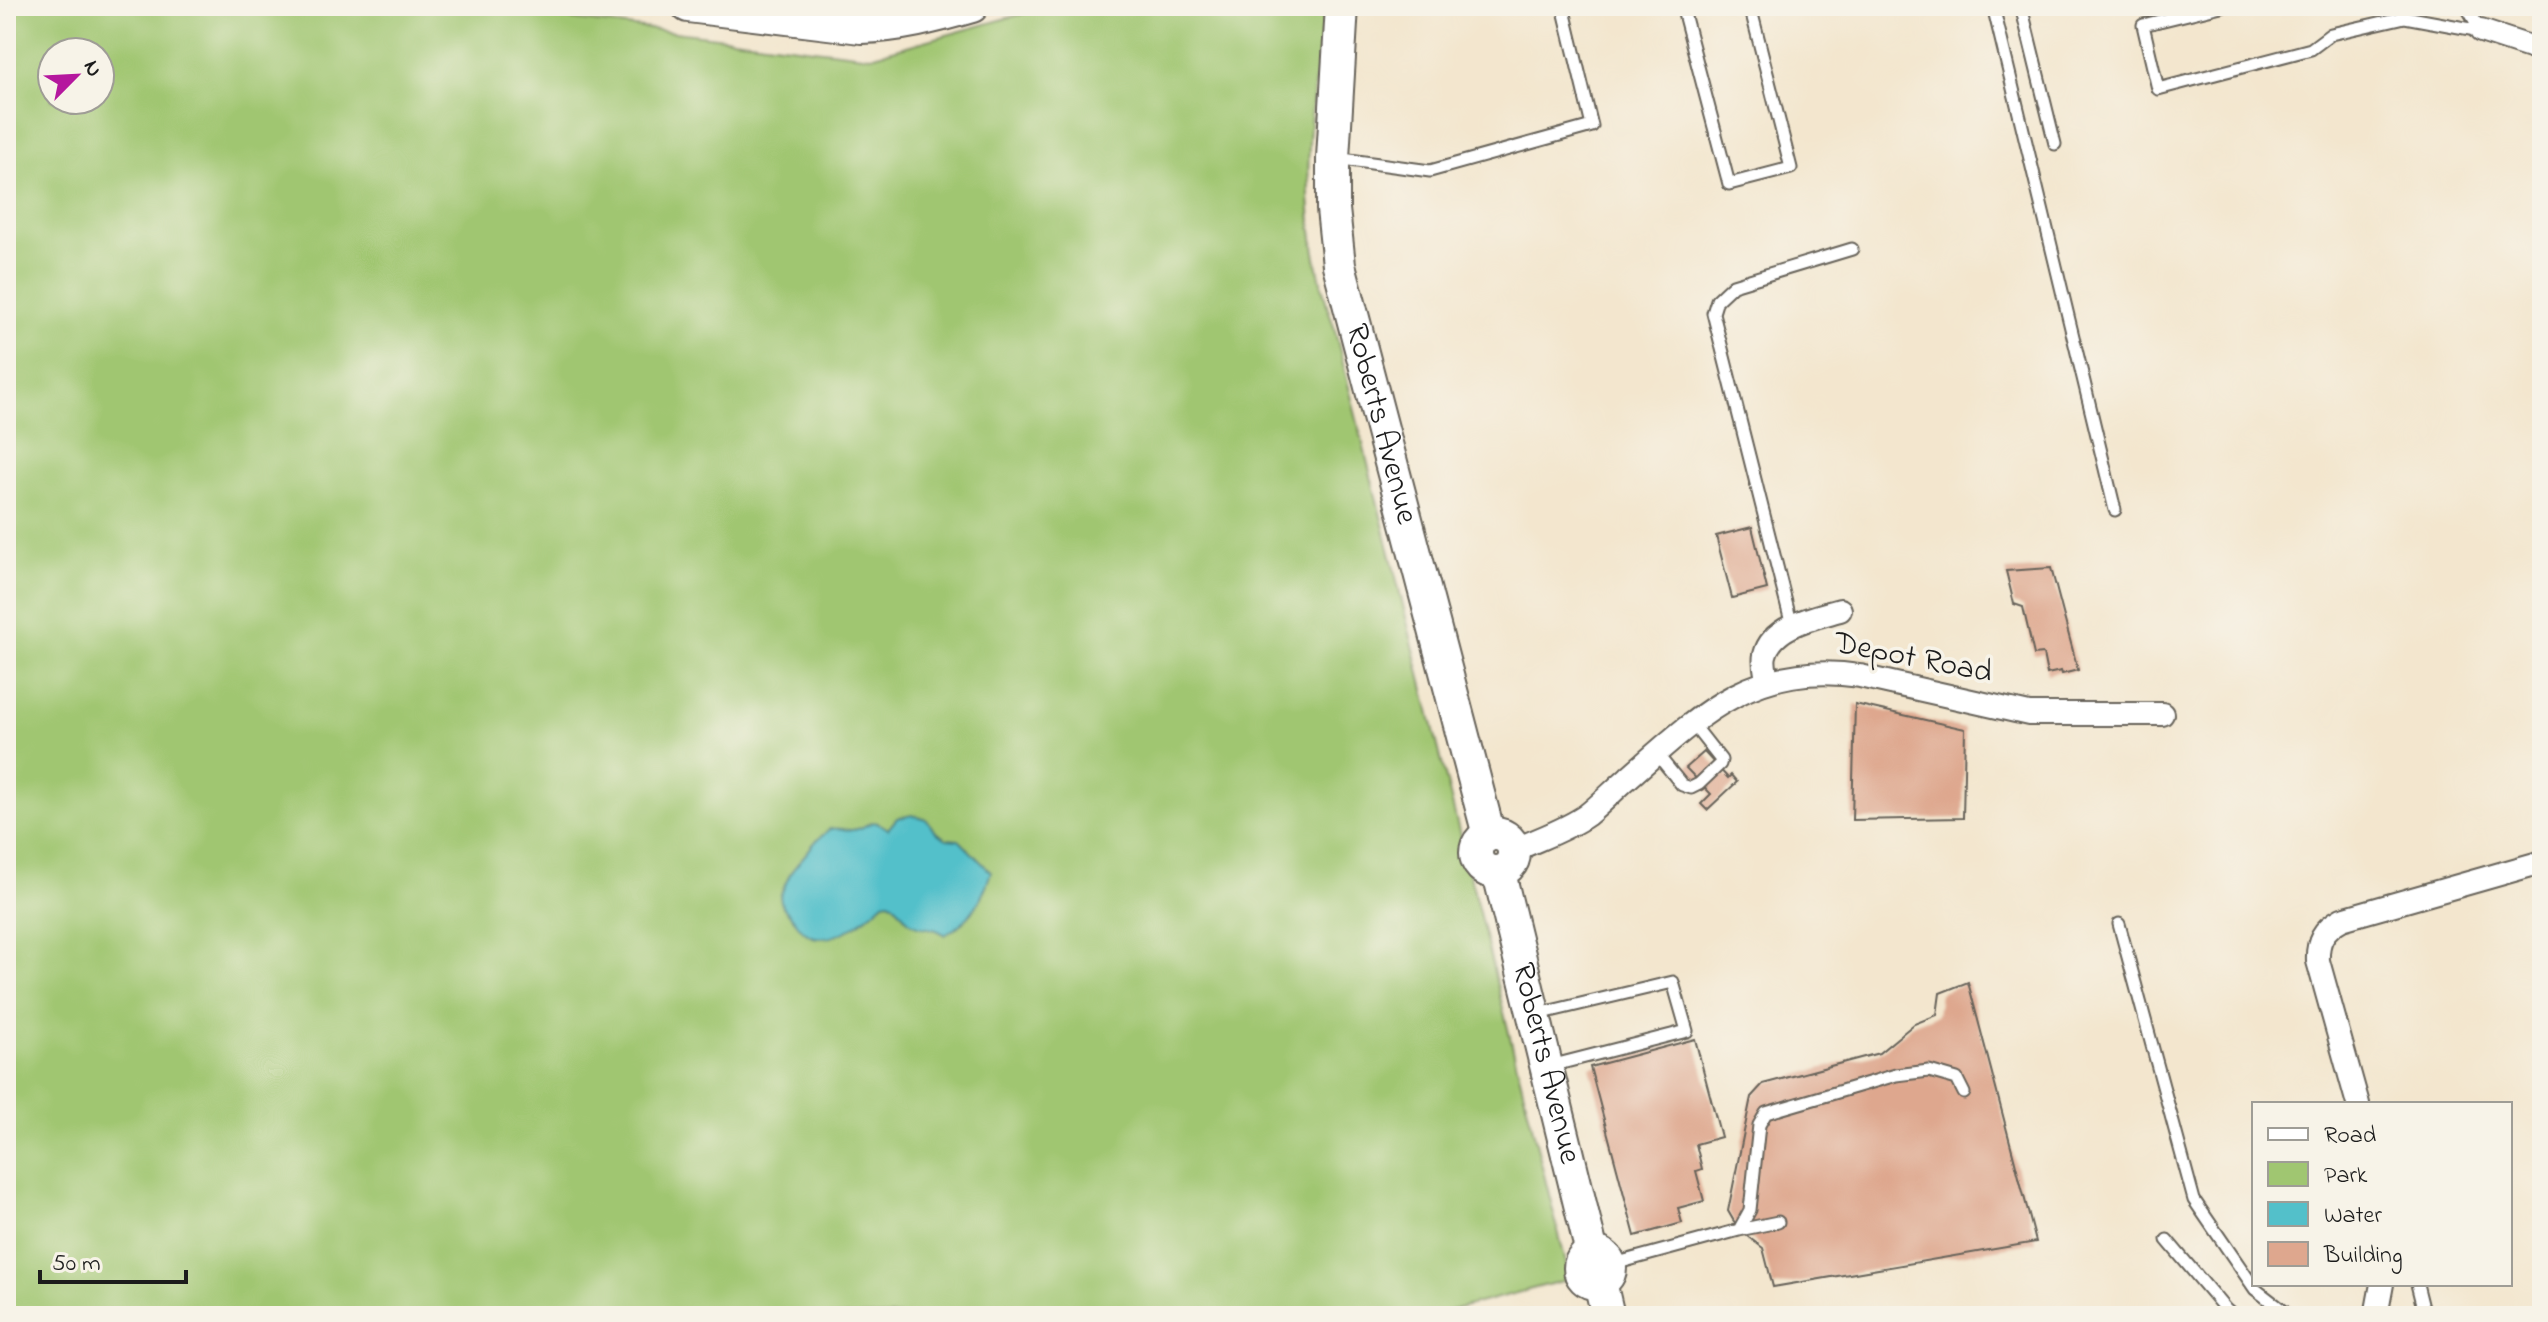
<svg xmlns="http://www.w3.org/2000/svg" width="2548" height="1322" font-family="'Indie Flower',sans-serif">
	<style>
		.green { fill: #a0c671; stroke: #5e7146; stroke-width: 2; fill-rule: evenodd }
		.water { fill: #53c0ca; stroke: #386e73; stroke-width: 2 }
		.building { fill: #dea78e }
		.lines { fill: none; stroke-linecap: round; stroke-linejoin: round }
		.lane-casing { stroke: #67635a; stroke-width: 15 }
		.street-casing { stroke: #67635a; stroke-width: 26 }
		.secondary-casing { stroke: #67635a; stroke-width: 36 }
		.path { stroke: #67635a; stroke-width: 4; stroke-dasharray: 6 6; stroke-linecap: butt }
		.lane { stroke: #fff; stroke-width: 11 }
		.street { stroke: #fff; stroke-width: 22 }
		.secondary { stroke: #fff; stroke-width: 32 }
		.labels { text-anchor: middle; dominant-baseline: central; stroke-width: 7; stroke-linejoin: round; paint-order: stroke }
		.street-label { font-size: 32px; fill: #1c1c1c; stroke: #f7f3e8 }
	</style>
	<rect width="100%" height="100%" fill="#f7f3e8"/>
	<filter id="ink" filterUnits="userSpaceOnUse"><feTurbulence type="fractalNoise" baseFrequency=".0125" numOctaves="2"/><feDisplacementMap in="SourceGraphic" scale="16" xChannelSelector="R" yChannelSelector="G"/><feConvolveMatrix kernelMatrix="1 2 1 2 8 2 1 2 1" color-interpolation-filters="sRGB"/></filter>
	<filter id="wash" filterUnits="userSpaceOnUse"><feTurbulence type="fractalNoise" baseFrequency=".006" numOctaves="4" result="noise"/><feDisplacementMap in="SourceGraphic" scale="32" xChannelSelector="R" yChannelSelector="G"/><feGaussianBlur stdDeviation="1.8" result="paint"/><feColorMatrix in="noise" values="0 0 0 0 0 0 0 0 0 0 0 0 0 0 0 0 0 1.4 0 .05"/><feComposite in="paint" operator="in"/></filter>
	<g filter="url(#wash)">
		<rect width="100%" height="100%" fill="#f3e6ce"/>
		<path class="green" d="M6,6h456l409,50 180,-50h274c-5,46 -15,94 -16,140 -3,62 5,123 25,181l236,952 -141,37h-1423zM52,52h48v48h-48z"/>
		<path class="water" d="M913,815l13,4 11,14 10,6 12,1 32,32c-9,28 -19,48 -46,63 -10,-9 -21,-5 -32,-11 -10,-6 -13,-18 -24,-23l-5,1c-16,15 -50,46 -75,33 -8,-4 -12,-12 -17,-18 -7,-8 -11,-10 -12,-21l11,-24 25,-31 14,-12c8,-2 13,1 21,1 19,0 16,-17 37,-1l9,-11z"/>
		<g id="blocks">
			<path class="building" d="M1752,527l15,62 -35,9 -16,-62z
				M2051,568l27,102 -16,4 -1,-3 -14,3 -4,-20 -9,1 -11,-48 -9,-3 -8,-33z
				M1855,704l110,25 -2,89 -111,2z
				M1704,752l24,26 3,-3 6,7 -30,28 -6,-6 10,-10 -25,-26z
				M1968,982l68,260 -263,45 -10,-39 -24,-18 -11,-19 23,-114 12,-13 116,-31 35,-29 23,-9 3,-22z
				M1695,1039l26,98 -25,7 6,25 -6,2 8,30 -26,7 4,15 -47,13 -45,-169z"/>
		</g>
	</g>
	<g filter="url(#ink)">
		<use href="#blocks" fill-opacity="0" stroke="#67635a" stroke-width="2"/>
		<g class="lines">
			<defs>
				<path id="lane" d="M1682,6l47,178 62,-16 -41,-162
					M1993,6l122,504
					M2021,6l34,138
					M2221,6l-78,19 15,64 153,-40 20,-15 74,-17 76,14
					M2466,6l15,25
					M1335,158l95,13 162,-45 -29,-120
					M1792,626l-79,-313 4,-13 16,-15 119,-36
					M1656,753l26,32 9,3 8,-4 21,-20 1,-4 -29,-37
					M2119,924l75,276 61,89 35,27
					M1538,1014l135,-32 14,49 -137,35
					M1739,1230l11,-20 9,-85 7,-12 130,-38 33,-4 28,8 7,14
					M2167,1240l59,70 7,6
					M1610,1265l129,-35 39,-8
					M2417,1284l8,32"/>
				<path id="street" d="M2481,31l61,20
					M1767,680c-1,-8 -4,-17 -2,-25 7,-30 51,-38 75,-45
					M1515,850c23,-11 51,-20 72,-35 14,-11 27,-25 41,-37 72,-64 128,-118 232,-102l169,38h133
					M2358,1104l-40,-143c-1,-20 5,-32 24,-42l200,-57
					M2376,1316l6,-32"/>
				<g id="secondary">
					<path d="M688,6l173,21c38,-1 74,-10 111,-21"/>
					<path id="s1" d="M1342,6l-9,152v51l6,56 150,570"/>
					<circle cx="1495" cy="853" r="19"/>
					<path id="s2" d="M1499,873l93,380"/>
					<circle cx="1595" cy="1268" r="15"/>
					<path d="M1600,1282l8,34"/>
				</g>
			</defs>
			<use href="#lane" class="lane-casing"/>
			<use href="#street" class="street-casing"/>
			<use href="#secondary" class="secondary-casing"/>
			<path class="path" d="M2533,6l7,24"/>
			<use href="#lane" class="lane"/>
			<use href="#street" class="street"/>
			<use href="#secondary" class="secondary"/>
		</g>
	</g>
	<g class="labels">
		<g class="street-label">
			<text stroke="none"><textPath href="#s1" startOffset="424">Roberts Avenue</textPath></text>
			<text transform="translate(1913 659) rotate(11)">Depot Road</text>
			<text stroke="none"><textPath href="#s2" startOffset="196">Roberts Avenue</textPath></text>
		</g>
	</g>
	<rect width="2548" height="1322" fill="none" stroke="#f7f3e8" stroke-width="32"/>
	<rect x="2252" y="1102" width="260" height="184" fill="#f7f3e8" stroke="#9f9d96" stroke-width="2"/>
	<rect x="2268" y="1128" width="40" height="12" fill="#ffffff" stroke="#9f9d96" stroke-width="2"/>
	<text x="2324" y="1142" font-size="24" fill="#1c1c1c">Road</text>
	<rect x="2268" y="1162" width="40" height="24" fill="#a0c671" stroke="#9f9d96" stroke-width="2"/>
	<text x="2324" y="1182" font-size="24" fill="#1c1c1c">Park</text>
	<rect x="2268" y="1202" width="40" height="24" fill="#53c0ca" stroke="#9f9d96" stroke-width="2"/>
	<text x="2324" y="1222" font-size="24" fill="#1c1c1c">Water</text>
	<rect x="2268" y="1242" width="40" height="24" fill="#dea78e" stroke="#9f9d96" stroke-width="2"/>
	<text x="2324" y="1262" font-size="24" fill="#1c1c1c">Building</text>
	<g transform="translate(76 76) rotate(66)"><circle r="38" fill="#f7f3e8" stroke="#9f9d96" stroke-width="2"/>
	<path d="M0-6L14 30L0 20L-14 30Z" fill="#b5179e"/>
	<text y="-12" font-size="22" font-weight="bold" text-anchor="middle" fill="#1c1c1c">N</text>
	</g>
	<path d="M40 1270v12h146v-12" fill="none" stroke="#1c1c1c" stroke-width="4"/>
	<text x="52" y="1270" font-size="24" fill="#1c1c1c" stroke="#f7f3e8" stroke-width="6" paint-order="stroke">50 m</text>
</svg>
